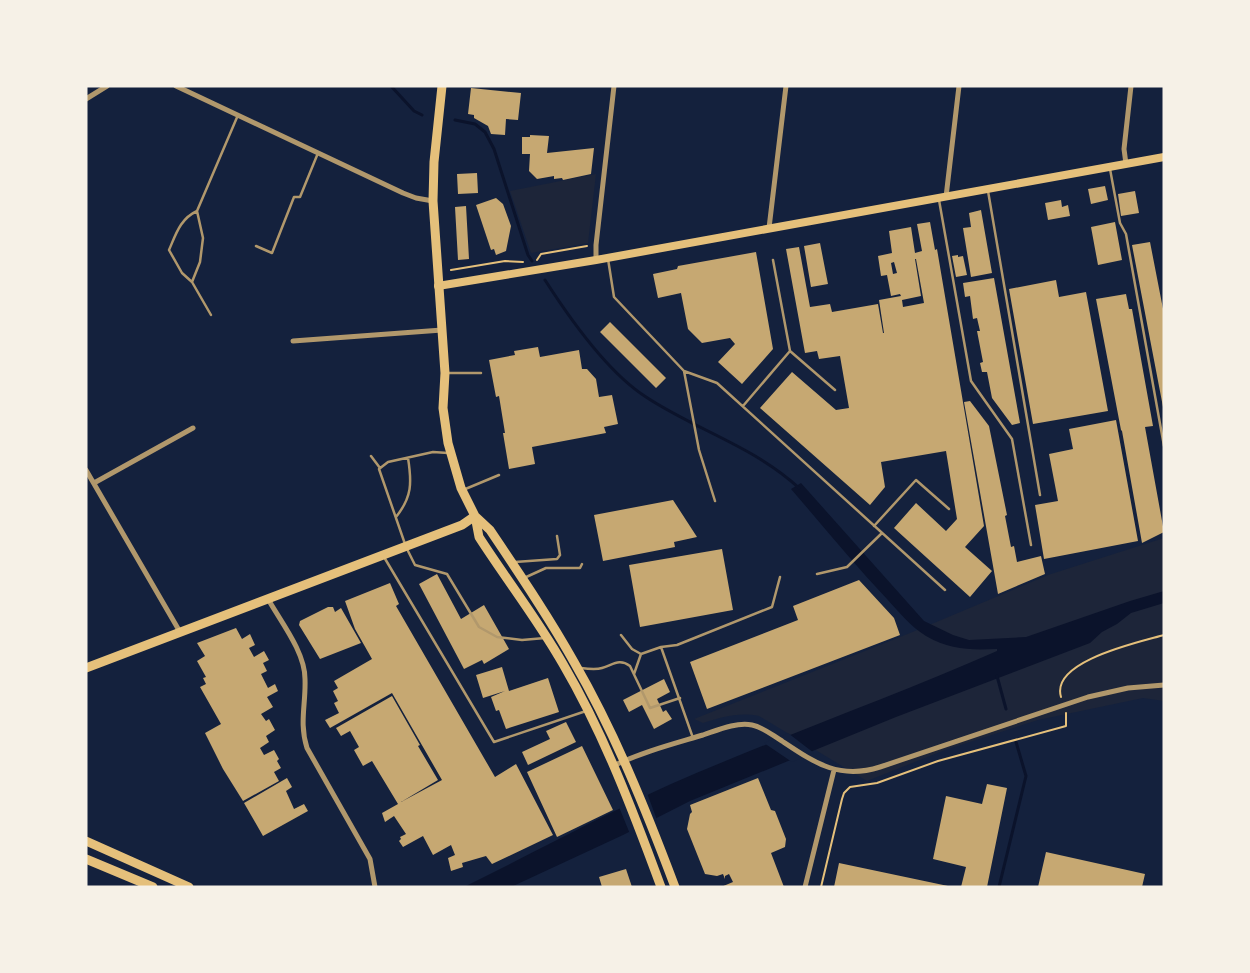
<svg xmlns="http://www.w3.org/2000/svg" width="1250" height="973" font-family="Manrope,sans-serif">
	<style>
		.green { fill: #1d2539 }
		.water { fill: #0b132b }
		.pier { fill: #14213d }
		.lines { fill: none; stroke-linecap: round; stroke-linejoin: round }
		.stream { stroke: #0b132b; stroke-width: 3 }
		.building { fill: #c6a872; fill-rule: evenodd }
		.path { stroke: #e5c07b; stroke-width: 2 }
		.service { stroke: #b1986c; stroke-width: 2.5 }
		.minor { stroke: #b1986c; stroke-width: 5 }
		.secondary { stroke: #e5c07b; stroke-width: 8 }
		.trunk { stroke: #e5c07b; stroke-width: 9 }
	</style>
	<rect width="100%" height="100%" fill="#14213d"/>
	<path class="green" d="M596,174L588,243L531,253L510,191Z
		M1164,538V701L1143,698L1038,720L945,750L867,781L759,716C738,712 723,717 703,723L694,719L915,631L1048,575Z"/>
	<path class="water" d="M801,483L924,621L953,635L969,640L1026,637L1130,601L1164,591V603L1131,613L1117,624L1102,632L1090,643L896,717L690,801L623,835L511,887H464C533,853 601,816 671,784C779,737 890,698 997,651V649C970,650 950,650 926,636C911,627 899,612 887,599C854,564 823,526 791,489Z"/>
	<path class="pier" d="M788,733L814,753L792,762L764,743Z
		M647,793L657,820L630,834L619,807Z"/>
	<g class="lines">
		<path class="stream" d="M391,86L414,111L422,115
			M455,120L475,124L485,132L494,149L528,255L532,261
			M545,280C570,319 607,372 646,397C696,430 755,447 799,488
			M997,676L1006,709
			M999,887L1026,776L1016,742"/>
	</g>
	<path class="building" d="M471,88L521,93L518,120L506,119L505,135L491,134L488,126L474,118V115L468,114Z
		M530,135L549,136L547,153L594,148L591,174L563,180L562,178L554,179V176L537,179L529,171L530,154H522V137H530Z
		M477,173L478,193L458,194L457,174Z
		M1105,186L1108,200L1091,204L1088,189Z
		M1135,191L1139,213L1121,216L1118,194Z
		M496,198L503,204L511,226L506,251L496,255L494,249L491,250L476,205Z
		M1061,200L1062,207L1068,205L1070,216L1048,220L1045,203Z
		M466,206L469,259L458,260L455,207Z
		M981,210L992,273L971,277L963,228L971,227L969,213Z
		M930,222L935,250L937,249L984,526L965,547L992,571L970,597L894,528L916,503L946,531L957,519L946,451L881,462L885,487L870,505L760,408L792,372L836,410L849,408L840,356L819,359L817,351L805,353L786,249L799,247L810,307L830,304L832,312L878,304L883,333H884L879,300L901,296L900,294L891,296L887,275L881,276L878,256L892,253L889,231L911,227L915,253L922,251L917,224ZM915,259H916L924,303L903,307L902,300L921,296ZM894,262L897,273L893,274L891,263Z
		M1115,222L1122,260L1098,265L1091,227Z
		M1150,242L1164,314L1163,407L1132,245Z
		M820,243L828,284L811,287L804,246Z
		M756,252L773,349L742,384L718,362L735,344L730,338L702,343L688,329L681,293L658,298L653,274L677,269L678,266Z
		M958,255V257L963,256L967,275L956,277L952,256Z
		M994,278L1020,423L1012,425L992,398L987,372H982L980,363L983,362L977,331H980L977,318L973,319L970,296L965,297L963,283Z
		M1056,280L1059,297L1086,292L1108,411L1033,424L1009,289Z
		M1126,294L1129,309H1132L1153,426L1145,427L1164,532L1142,543L1122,431L1121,430L1096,299Z
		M610,322L666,378L656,388L600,332Z
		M538,347L540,357L579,350L582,369H587L596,379L599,397L612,395L618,424L604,427L606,433L532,447L535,464L509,469L503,433H505L499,396L496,397L489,360L515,355L514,351Z
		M970,401L989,426L1007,515L1005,516L1011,547L1014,546L1017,562L1041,556L1045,574L998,594L964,402Z
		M1116,420L1138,541L1044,559L1035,505L1058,501L1049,454L1073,449L1069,429Z
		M673,500L697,537L674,542L675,547L603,561L594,515Z
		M722,549L733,610L640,627L629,565Z
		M437,574L461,619L484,605L509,649L484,664L482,660L464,669L419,584Z
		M859,580L894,618L900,635L707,709L690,662L798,620L793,606Z
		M390,583L399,604L396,606L495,777L516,764L553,835L492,864L486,856L462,863L463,867L451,871L448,858L455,855L451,845L433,855L423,836L403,847L399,841L401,839L400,837L406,834L394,816L385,822L382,813L398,804L372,761L363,766L354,750L359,747L350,731L341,736L336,728L392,696L420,745L418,746L438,780L401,802L442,780L392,693L330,728L325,720L339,713L334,703L338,701L333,691L338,688L334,681L372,659L355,629L345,601Z
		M328,607H333L335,612L341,608L361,643L320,659L299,625L300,621Z
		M236,628L242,639L250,634L255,645L249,648L254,657L264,651L269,660L263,663L267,671L261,674L268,688L275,684L278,691L267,697L273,707L261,714L266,721L269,719L275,730L266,736L269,742L260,748L264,755L274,750L279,759L277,761L281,768L274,772L279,781L243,801L223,769L205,733L221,724L200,687L206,684L203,678L206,677L197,661L205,656L197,643Z
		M502,667L509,691L548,678L559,712L506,729L499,710L496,711L491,697L505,691L483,698L476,675Z
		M664,679L670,692L657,699L663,712L666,710L672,719L654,729L642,705L629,712L623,700Z
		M566,722L576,742L528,765L522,752L550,739L546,731Z
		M582,746L613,810L557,837L527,772Z
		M287,778L292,787L286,791L294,809L304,804L308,811L263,836L244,803Z
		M758,778L771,810L775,811L786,839L785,847L771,853L784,887H721L733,882L729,874L725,876V879L723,874L717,876L705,874L687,829L690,814L692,812L690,805Z
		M987,784L1007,788L987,887H961L966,867L933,859L946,796L982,804Z
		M1046,852L1145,874L1142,887H1038Z
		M839,863L948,886V887H834Z
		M626,869L632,887H602L599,877Z"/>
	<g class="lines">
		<path class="path" d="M537,260L541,254L587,246
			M451,270L505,261L523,262
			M1061,697C1050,661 1140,642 1164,635
			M821,887L842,799L844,793L850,787L877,783L938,761L1066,726V713"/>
		<path class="service" d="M1110,169L1120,223L1126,234L1164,446
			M988,191L1040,495
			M939,200L971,381L1012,439L1031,545
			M256,246L272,253L294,197H300L318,153
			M608,259L614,297L684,371L699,450L715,501
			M192,282L182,273L169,250C176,234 180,219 197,211
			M211,315L192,282L200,262L203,238L197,211L238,115
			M790,351L835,390
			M684,371L717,383L945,590
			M446,373H481
			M743,406L790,351L773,260
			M371,456L380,468
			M463,490L499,475
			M396,517C412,497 412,483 408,458
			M874,526L916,480L949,509
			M405,544L379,469L388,462L433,452L448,453
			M407,549L415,565L447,574L479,627L497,637L522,640L545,638
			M384,557L494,742L586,711
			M515,562L557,559L560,555L557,536
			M817,574L847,567L882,533
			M524,578L546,568H580L582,564
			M621,635L632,649L641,654L661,647L693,738
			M661,647L677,645L772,607L780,577
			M581,668C588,669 596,670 602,668C613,665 619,658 630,666L650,708L680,698
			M634,674L641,654"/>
		<path class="minor" d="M176,86L403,193L416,198L433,201
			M86,99L107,86
			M1126,164L1124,149L1131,86
			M946,197L959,86
			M769,228L786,86
			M596,260V245L614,86
			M293,341L442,330
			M86,470L180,632
			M94,483L193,428
			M268,599C281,622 305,652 305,679C306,704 299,723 307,748L370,859L375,887
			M613,766C642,752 673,744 703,735C718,730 736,722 752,725C763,727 772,735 782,741C815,763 839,780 880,767L1088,697L1128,688L1164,685
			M805,887L834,770"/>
		<path class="secondary" d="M438,286L596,260L1164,157"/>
		<path class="trunk" d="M442,86L434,162L433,201L445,373L443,408L448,443L461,488L475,516L490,530C519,573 549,617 574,662C615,733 646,810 675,887
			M475,516L479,537C506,579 538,620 563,664C604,734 633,811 661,887
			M86,668L462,525L475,516
			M86,841L189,887
			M86,859L153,887"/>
	</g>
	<rect width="1250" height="973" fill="none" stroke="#f6f1e7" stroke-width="175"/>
</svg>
